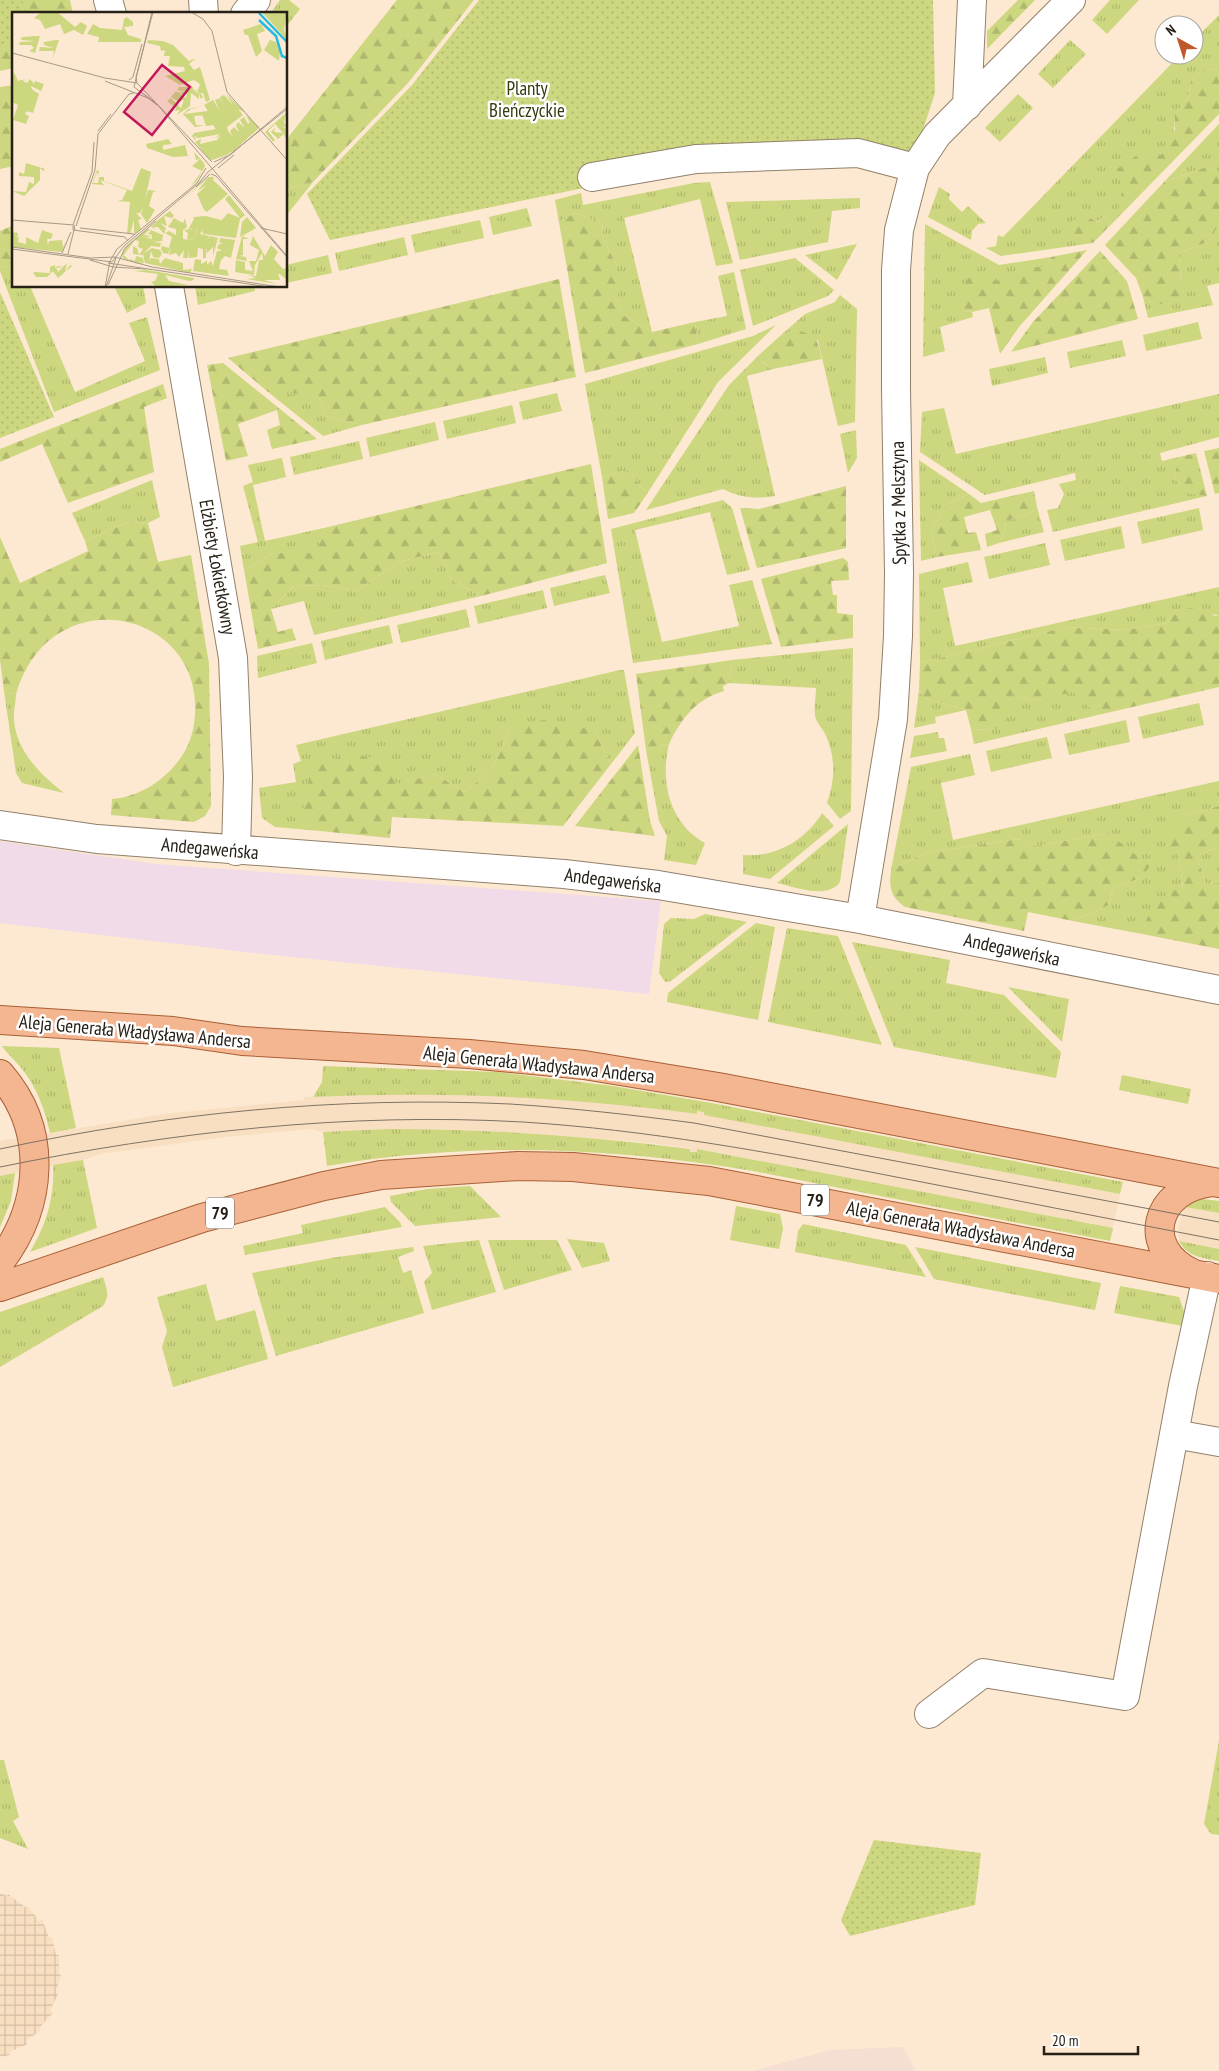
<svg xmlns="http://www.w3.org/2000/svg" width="1219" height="2071" font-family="'PT Sans Narrow',sans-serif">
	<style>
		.commercial { fill: #f2dbe8 }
		.industrial { fill: url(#industrial-grid) }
		.education { fill: #f5ded2 }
		.built { fill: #f8dfc1 }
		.grass { fill: url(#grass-tufts) }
		.forest { fill: url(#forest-firs) }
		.park { fill: url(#park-dots) }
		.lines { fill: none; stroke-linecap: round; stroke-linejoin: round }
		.minor-casing { stroke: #92806b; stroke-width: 30 }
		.major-casing { stroke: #a86037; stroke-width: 30 }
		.minor { stroke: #fff; stroke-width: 28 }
		.major { stroke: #f4b591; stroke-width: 28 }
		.tram { stroke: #7f7263; stroke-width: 1 }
		.labels { text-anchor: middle; stroke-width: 5; stroke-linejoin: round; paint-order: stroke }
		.shield { fill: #fff; stroke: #68635d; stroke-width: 1 }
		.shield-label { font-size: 18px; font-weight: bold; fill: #272017 }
		.park-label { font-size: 19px; fill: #363a0f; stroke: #fff }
		.street-label { font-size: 19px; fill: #272017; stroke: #fff }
		.inset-river { fill: none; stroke: #24bbdf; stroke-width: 2.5 }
		.inset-road { fill: none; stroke: #a79987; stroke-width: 1 }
		.view { fill: #c2185b; fill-opacity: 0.15; stroke: #c2185b; stroke-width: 2.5 }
		.inset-edge { fill: none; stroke: #272017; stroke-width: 2.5 }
	</style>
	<defs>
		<pattern id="industrial-grid" width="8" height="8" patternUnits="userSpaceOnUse" patternTransform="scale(1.25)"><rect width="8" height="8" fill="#f8dfc1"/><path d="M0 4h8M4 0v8" fill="none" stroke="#d5bfa5"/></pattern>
		<pattern id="grass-tufts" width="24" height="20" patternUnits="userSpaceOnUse" patternTransform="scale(1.25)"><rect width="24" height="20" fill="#ccd77f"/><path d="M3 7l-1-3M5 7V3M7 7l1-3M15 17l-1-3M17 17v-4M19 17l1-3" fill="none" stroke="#afb86d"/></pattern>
		<pattern id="forest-firs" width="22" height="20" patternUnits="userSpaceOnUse" patternTransform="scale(1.25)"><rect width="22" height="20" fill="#ccd77f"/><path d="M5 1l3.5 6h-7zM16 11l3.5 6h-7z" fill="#afb86d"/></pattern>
		<pattern id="park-dots" width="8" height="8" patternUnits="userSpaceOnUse" patternTransform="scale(1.25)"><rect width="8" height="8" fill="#ccd77f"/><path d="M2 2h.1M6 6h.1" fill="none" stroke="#afb86d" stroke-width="1.8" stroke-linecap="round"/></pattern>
	</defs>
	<rect width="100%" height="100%" fill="#fde9d1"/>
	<path class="commercial" d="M0,841L156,864L661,901L649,994L245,952L0,923Z"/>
	<path class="industrial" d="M0,1893L7,1896L8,1894L25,1907L28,1906L39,1921L42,1919L49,1937H52L56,1955H59V1974L61,1975L56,1992L58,1994L50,2011L53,2013L40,2027L41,2030L26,2041L28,2044L10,2052V2055L0,2057Z"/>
	<path class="education" d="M903,2047L916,2071H753L830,2050Z"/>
	<path class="built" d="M377,1094L509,1096L616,1104L697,1114V1111L704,1112V1115L1120,1194L1113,1228L698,1149L697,1152H690V1148L631,1141L445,1129L323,1132L310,1129L227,1137L100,1154L83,1160L0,1176V1141L164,1114L304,1100V1097Z
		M1185,1207L1219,1213V1249L1179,1241L1178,1228Z"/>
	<path class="grass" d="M280,0H289L300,9L286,27V14H270Z
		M1110,0H1139L1107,34L1092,20Z
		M1219,15V63L1214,69L1203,71L1191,79L1188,98L1175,114C1177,150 1147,168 1122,190L1120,208L1074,235L1089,239L1093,243L1001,256L986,248L996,246L998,235L1003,237L1180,55H1194V40Z
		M1070,40L1086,54L1053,88L1038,74Z
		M1018,94L1033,108L1000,142L985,128Z
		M1219,124V172L1206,167L1164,182Z
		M313,182L286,216V189Z
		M710,182L733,263L716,266L700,199L624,218L652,332L621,314L617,292V266L603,238L602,223L575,213L559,222L555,200L581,193L583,205L694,183Z
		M939,187L950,194L949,199L962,212L968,206L986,223L978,224L972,231L971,240L928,217Z
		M860,198V208L832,211L828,242L740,260L726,202Z
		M527,208L532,226L493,235L489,217Z
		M480,220L484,238L415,253L411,235Z
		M1219,223V283L1207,286L1213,305L1148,318L1143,297L1158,305L1181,283L1179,253L1210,241Z
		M925,224L999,265L1051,257L1046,267H1027L997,282L963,311L972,312L973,317L940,327L945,351L923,357Z
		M404,237L408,255L339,271L335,253Z
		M857,244L837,280L805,255Z
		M328,255L332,273L286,283V265Z
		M795,258L834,290L828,296L753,326L740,270Z
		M14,263V286H30L75,392L145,361L129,323L147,317L160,370L54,412L0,271V268Z
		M734,272L746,329L698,344L695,322L727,316L718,276Z
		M114,286H143L146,303L127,313Z
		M195,286H254L255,291L198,305Z
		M840,295L857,309L855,422L838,426L818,341L795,330L780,336L805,314L835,302Z
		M1198,322L1202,339L1146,351L1143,335Z
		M776,325L718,382L647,494L628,470L602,477L585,384L753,336Z
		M1122,340L1126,356L1070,368L1067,352Z
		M758,356L762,362L773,369L747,376L775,496C756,499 740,498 723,489L646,510L729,385Z
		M1045,357L1048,373L992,386L989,369Z
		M289,391L319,398L326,416L362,425L323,436L268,392Z
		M557,393L562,411L523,420L519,402Z
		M1219,394V437L1160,453L1162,461L1179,457L1174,478L1186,492L1207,496L1053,532L1047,510L1058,508L1064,494L1059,484L1076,480L1075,473L985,495L920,452L922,412L944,408L956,454Z
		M512,405L516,423L447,439L443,421Z
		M435,422L439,440L370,457L366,438Z
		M856,430L857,458L848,473L840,434Z
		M359,441L363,459L294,475L290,457Z
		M282,458L286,477L253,485L265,541L324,528L318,553H274L244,570L240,546L258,542L243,486L253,482L248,465Z
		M919,460L969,494L947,504L931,531L937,557L921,561Z
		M152,480L160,517L148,523L131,521L85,541L72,513Z
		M723,500L732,508L750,570L727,575L710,512L635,530L662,642L739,626L729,585L752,580L772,644L633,663L611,529Z
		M1037,507L1044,532L999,543L1005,530L1006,521L1031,513Z
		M1199,508L1203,530L1142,544L1137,522Z
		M1121,526L1125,548L1065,561L1060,540Z
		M1045,543L1050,565L989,579L984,557Z
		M439,552L452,580L481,596L314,635L304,601L271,609L294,586L323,585L356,591L399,562Z
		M968,562L973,582L943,588L955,646L1219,587V615L1177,610L1167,623L1125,630L1067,627L920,663L919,574Z
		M605,575L610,593L554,606L550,588Z
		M543,590L547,608L478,624L474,606Z
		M466,609L470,627L401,643L397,625Z
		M389,625L393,643L325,660L321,641Z
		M312,643L317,663L258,678L257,656Z
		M853,648L851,811L840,819L827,803C835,781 836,758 826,736C824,730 818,725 816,719C813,711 816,697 816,688L729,683L732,660Z
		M620,670H624L635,733L611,764L594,730L509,731L491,771L464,792L435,774L303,810L320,831L275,827L262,818L259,788L296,782L293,764L301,761L296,745Z
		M4,691L16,694C16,702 13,712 14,721C17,752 41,775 64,793L22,783L16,773Z
		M919,691L925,698L966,710L935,717L936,723L914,728Z
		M1073,691L1098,715L974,744L971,729L993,730L1008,701L1014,694L1033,701Z
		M1199,703L1204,725L1143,739L1138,717Z
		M1126,720L1130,742L1069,755L1064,734Z
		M938,732L939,738H944L947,751L910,758L914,736Z
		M1047,737L1052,758L991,772L986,751Z
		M669,744C660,781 669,823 705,843L696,865L664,860L667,836L659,821L646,750Z
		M970,754L975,775L941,783L953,840L1219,781V806L1184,816L1179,857L1183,889L1147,918L1142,934L1073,921L1109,905L1113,888L1141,878L1108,833L1036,846L1018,839L926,853L891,870L911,767Z
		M822,813L834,826L770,879L743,874V855C775,858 806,840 822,813Z
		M848,824L840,882C827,900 795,887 777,883Z
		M1219,846V883L1206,884L1197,856Z
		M705,914L747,922L671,981L665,982L659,973L664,924L671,918L694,919Z
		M756,923L775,927L758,1020L667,1002L668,993Z
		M787,928L838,936L882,1045L768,1022Z
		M852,942L950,960L946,983L1004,995L1061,1052L1056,1078L894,1047Z
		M1008,987L1069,999L1062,1042Z
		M2,1046L59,1048L76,1128L50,1133C45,1110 37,1088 22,1069C16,1061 7,1054 2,1046Z
		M323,1066L498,1072L613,1086L706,1102L1123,1182L1120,1194L704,1115V1112L697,1111V1114C570,1097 442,1091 313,1097L322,1082Z
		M1122,1075L1191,1089L1188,1104L1119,1090Z
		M388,1129C490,1129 589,1136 690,1149V1152H697V1149L1113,1228L1110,1241L753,1171C612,1147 469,1141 327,1166L323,1132Z
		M83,1160L97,1228L30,1252C46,1225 55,1197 53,1165Z
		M15,1173L11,1201L0,1227V1176Z
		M470,1186L501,1217L415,1226L391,1202L390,1196L427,1189Z
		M1203,1199L1219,1201V1213L1185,1207L1194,1201Z
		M736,1206L780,1214L783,1228L779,1249L730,1240Z
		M385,1207L400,1222L402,1227L245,1255L243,1246L303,1233L301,1225Z
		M803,1224L906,1245L926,1277L795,1252L798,1231Z
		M567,1239L604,1243L610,1261L582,1268Z
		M479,1240L496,1292L432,1310L424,1282L432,1273L423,1246Z
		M488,1240H557L572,1270L504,1290Z
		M1179,1241L1219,1249V1261C1203,1258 1187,1257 1179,1241Z
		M413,1247L414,1251L398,1257L403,1273L411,1270L424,1313L276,1356L252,1273L337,1257Z
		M915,1247L1101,1283L1095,1310L934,1279Z
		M103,1277C107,1289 110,1296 103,1306L0,1367V1312Z
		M206,1284L216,1321L255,1310L268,1359L173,1387L162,1347L167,1331L157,1297Z
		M1120,1286L1179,1297L1185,1314L1182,1326L1114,1313Z
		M1219,1741V1835L1211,1834L1204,1824Z
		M0,1760H4L19,1817L13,1821L28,1849L0,1838Z"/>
	<path class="forest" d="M0,0H70L73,14H14V68L0,71Z
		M397,0H474L408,83L313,182L286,189V140Z
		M1018,0H1035L987,49V31Z
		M1219,63V114L1093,243L1088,239L1074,235L1071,222L1082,214L1097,222L1119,208L1122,190L1117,169L1146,149L1161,155L1175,129V114L1188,98L1191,79L1203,71L1214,69Z
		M14,85V166L0,169V87Z
		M1206,167L1219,172V223L1210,241L1179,253L1181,283L1179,297L1158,305L1143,297L1136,278L1105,245L1164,182Z
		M575,213L602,223L603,238L617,266V292L621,314L652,332L695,322L698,344L585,373L559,222Z
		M14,225V263L0,268V231Z
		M1087,250L1019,327L1000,354L989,308L972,312L963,311L957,300L971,274L997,281L1027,267H1046L1051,257Z
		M1100,251L1127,281L1138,319L1011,352L1033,322Z
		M559,279L576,377L362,425L326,416L319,398L289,392H268L228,358Z
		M795,330C817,335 817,338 822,359L773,369L762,362L758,356L780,336Z
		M223,363L317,439L272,449L267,430L280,425L277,410L238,424L248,456L226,461L207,365Z
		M163,384L167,398L144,407L154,472L68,503L42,444L0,462V449Z
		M1219,448V493L1215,494L1204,451Z
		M1196,453L1207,496L1186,493L1174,478L1179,457Z
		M591,464L607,563L481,596L452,580L439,552L399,562L356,591L323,585L294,586L271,609L278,632L292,628L296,640L258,649L244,570L274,553H317L324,528Z
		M628,470L647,494L634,513L608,519L602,477Z
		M846,486V548L757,568L740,508L759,509Z
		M1034,491L1037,507L1031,513L1006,521L1005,530L999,543L987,547L985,534L997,530L990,510L964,517L968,533L976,532L981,550L937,557L931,531L947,504L969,494L981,503Z
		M131,521L148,523L158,562L191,555L209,664L211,806L205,816L194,822L111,815L112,799C138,797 160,783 176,764C188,750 194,733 195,715C203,609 50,577 16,694L4,691L0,660V537L20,583L88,551L85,541Z
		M843,558L848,562L849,580L831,581L833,595H837V613L853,615V638L781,647L761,579Z
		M1200,607L1215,616L1219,615V687L1098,715L1073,692L1033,701L1014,694L1008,701L1007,721L993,730L971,729L966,710L925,698L919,691L920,663L1067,627L1125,630L1167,623L1177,610Z
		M732,660L729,683L723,686L724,691C696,699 681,719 669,744L646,750L636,674Z
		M543,720L594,730L611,764L563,826L392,817L390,838L320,831L303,811L311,766L349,755L384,759L397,784L435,774L464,792L491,771L509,731Z
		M638,745L650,821L655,836L575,826Z
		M1219,806V846L1197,856L1206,884L1219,883V949L1142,934L1147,918L1168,892L1183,888L1179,857L1164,841L1184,816Z
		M1108,833L1150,866L1141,878L1113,888L1109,905L1073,921L1028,912L1024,931L905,907C890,897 889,887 891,870L926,853L1018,839L1036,846Z"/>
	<path class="park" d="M0,0H22L25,14H14V45L0,47Z
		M479,0H933L935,93L915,154L662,172L330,240L307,194L412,85Z
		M0,292L54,417L0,438Z
		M874,1840L981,1853L975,1905L850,1936L841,1920Z"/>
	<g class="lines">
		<g class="minor-casing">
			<path id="minor" d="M108,0L112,14
				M203,0L204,14
				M245,14L256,0
				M967,106L972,0
				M592,177L696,159L858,153L915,168
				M169,286L233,658L238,777L236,851
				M0,825L97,839L564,874L658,885L860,919L1219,990
				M860,919L893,719L898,636L899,573L896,388V270L899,230L915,168L937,135L1071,0
				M1174,1434L1219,1442
				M929,1714L983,1673L1125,1696L1183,1386L1207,1276"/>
		</g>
		<g class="major-casing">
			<path id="major" d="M0,1020L173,1031L242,1041L469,1054L584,1065L718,1087L1219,1183
				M0,1074C49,1130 43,1205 0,1262
				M1192,1273C1139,1248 1155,1189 1211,1182
				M0,1287L202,1218L324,1186L381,1175L518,1166L573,1167L709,1181L1219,1279"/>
		</g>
		<use href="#minor" class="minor"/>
		<use href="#major" class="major"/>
		<path class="tram" d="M0,1149C167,1113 339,1096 510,1104C572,1108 633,1115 694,1123L1219,1222
			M0,1167C172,1132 347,1112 523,1122C647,1130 769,1152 891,1176C1000,1197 1109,1219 1219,1240"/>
	</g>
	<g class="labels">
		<g class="shield">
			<rect x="801" y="1184.5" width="28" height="31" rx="4"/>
			<rect x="206" y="1197.5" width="28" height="31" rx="4"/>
		</g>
		<g class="shield-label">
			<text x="815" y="1206">79</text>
			<text x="220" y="1219">79</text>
		</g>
		<g class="park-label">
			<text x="527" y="95">Planty<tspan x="527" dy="22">Bieńczyckie</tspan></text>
		</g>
		<g class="street-label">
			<text transform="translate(898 503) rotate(-91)" y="7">Spytka z Melsztyna</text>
			<text transform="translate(218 567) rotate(80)" y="7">Elżbiety Łokietkówny</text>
			<text transform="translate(210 848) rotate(5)" y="7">Andegaweńska</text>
			<text transform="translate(613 880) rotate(7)" y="7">Andegaweńska</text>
			<text transform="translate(1012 949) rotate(12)" y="7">Andegaweńska</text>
			<text transform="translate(135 1031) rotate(5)" y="7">Aleja Generała Władysława Andersa</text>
			<text transform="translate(539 1064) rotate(6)" y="7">Aleja Generała Władysława Andersa</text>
			<text transform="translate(961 1229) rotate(11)" y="7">Aleja Generała Władysława Andersa</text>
		</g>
	</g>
	<g transform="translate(12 12)">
		<rect width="275" height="275" fill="#fde9d1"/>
		<path d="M2,60L6,69L13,67L11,69L15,71L18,67L22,72L23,69L32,72L29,79L19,74L18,76L27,82L21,101L15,99L13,101L7,93L0,69ZM188,73L189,77L184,79L185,82H189L191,85L189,87L187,82V87L179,81L178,94L165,103L168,98L163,99L164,96L155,89L159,86L169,96L172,88L167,90L159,85L164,79L174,86L175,82L172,83L166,80H175L165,78L167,75H181L182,79L188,77ZM214,82L234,101L226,97L231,103L215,115L218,126L216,119L221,125L218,119L222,115L228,121L224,114L226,110L233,116L228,108L232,105L236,112L238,111L234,103L247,115L222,139L198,148L183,130L189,127L188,132L205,128L208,124L203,126L208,122L186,126L182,124L184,127L183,128L180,124L182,121L204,117L196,103L182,104L184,113H193L183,115L171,102L176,97L191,94L179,97L172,102L196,99L192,93L201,88L207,98L203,88L208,86L213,95L208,85L212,83L221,93ZM275,100L272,110L275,116L270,113L275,118V127L272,123L274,120L266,127L259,120L263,116L262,120L271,121L263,112L256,119L263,128L261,130L253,120ZM156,127L160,132L151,133V138L173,133L176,144L161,145L135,136L134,132ZM182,140L192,151L193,154L185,169L179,174L190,159L180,154L188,147L184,148ZM14,151L33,157L31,159L28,156V168L12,184L0,179L14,180L17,170L22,172V165L7,164V160L12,162ZM129,156L139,160L132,193L128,201H124L130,207L126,208L129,217L122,222V208L118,222H115L118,190L105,189L110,188L115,178L88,168L92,173L80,172L85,158L87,159L86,164L85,160L81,171H86L87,165H92V169L120,179ZM196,165H202L201,168L216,182L195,200L192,198L185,182L195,173L185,179L196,166L164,194ZM136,178L145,179L141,180L137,194L143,198L135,211L129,202ZM217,183L233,203L228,207L224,226L191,222L190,218L208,210L216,201L228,206L213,187ZM163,195L158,199L162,204L160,206L152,204L155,214L148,211L154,216L152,222L146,215H141L146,218L139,215L146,208ZM162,206L171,211L173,206L175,215L171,218V227L177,228L183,227L186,213L176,218L182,207H196L188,222L197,224L195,228L198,224L206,226L201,244V235L195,241L194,236V246H191V237L186,236L185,245L177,246V239L176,246H171L172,238L167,245L164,241L157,243L159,235L156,242L151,241L149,237L152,226L150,234L157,236L160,225L153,221L157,219L164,223V217L156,215ZM135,217H138L131,224L134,223L140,225H133L140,227V223L136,222L139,218L151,223L150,229L141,230L149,231L148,235L139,234L130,243L121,242V234L125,236L127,243L131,237L126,235L127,229L123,228L111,244H113L117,248L120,244L118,247L123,249L124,244L131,246L132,251L124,250L132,252H126L111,246L110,243L115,234ZM30,218L41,222L39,227H35L36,233L37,229L50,228L51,235L54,229L50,240L0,235V220L6,221L5,226L7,224L6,230L14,232V225L26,231ZM230,224L237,227H231V243L227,244L234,245L235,249L224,247ZM241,224L253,244L259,233L266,240L262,247L271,257L275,256L274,267L266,261L268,268H252L265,272L234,267L244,266L236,263L244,264L247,248H251L250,241L243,253L242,263L223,260L224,248L233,250V258L241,259L237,249H244L247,238L238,233ZM208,226L223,228L219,246L213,244L209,248L207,257L215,258L217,264L181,259L183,247L189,248V252L195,249V253L199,249L201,254L205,239H210L205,236L207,232H211L207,230ZM140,236L148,238L150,242L147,246L141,245L139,239L137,249L139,246L147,247L148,252L153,246L171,251V258L180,257L178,261L133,251L131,242ZM55,251L53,260L58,253L60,254L46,266L41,259L35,265H24L21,260L38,261V255L43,253V256L46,254L51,255L44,256L46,260Z" fill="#ccd77f"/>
		<path d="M24,24H28L23,41L17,39L22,36L19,33H7L8,30L24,29L9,28L10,25ZM44,28H47L41,46L42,39H27L28,35L42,36L32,33V30ZM135,258L182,266V268L177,269L153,263L157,269L176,273L144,275L139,270L143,269L146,262L122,259Z" fill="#ccd77f"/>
		<path d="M29,0H45L63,15L69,10L75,14L71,23L62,18L52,22L48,12L33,17L28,8L22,6ZM115,5L121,10V14L112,15L116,23L129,27V30H86L87,25L75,22L81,12L88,16L110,18L112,7ZM136,28L151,29L161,33L177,49L184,46L177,52L182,58L188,55L198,88L194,90L191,81L185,82L188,72L182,68L168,73L153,64L173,59L172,55L156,54L158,44H152L153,38L149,39L148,34L135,31ZM258,28L264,30L268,39L267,49L252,38ZM0,64L2,69L19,74L21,81L26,83L20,88L19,100L14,99L13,102L17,104L14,112L1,108L6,93L0,90ZM199,90L217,127L240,109L246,117L215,143L200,148L192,140L209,138L213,130L201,113L194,114L190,102H196L195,92ZM194,204L224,212L223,221L185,216L183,227L175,228L176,221L172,218L180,217L182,205ZM235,205L244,216L228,225L230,210Z" fill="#ccd77f"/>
		<path d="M250,0H275L272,18L275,28ZM249,12L253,19L245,22L250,39L244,45L236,23H233L231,18Z" fill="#ccd77f"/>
		<path class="inset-river" d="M247,1L275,30M247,8L264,24L270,44L275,46"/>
		<path class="inset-road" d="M140,0L122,75L145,92L275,244M179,0L191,7L200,19L215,80L275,148M0,41L93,66L125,71L200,150M117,68L121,65L130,32M93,69L136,86L145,93M125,71L124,65L141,0M86,119L99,102M202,150L218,143L275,95M206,156L222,143M199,162L204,164L275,245M184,175L198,162M0,208L62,213L63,218M61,213L80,160L82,130M61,214V218L113,225L116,229M64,214L83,158L86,122L117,82L122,81M68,216L122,222M249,216L275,222M0,235L79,246L103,245L140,255L267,275M0,237L100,250L112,234L187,171L196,160L275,97M50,241L59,220M56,242L62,218M78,248L101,255L134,257M96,251L257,275M96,273L113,236L144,209M93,275L98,249L105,237L185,171L194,156M94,275L104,246"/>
		<path class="view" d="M150,53L178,75L140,123L112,100Z"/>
		<rect width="275" height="275" class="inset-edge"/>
	</g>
	<g transform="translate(1179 40) rotate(321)"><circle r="24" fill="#ffffff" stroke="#a9a6a2"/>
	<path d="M0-4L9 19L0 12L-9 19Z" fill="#bf592b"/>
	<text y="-8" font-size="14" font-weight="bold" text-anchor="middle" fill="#272017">N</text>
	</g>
	<path d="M1044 2046v8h94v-8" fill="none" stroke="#272017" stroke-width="2.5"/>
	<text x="1052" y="2046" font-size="15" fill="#272017" stroke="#ffffff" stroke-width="4" paint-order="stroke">20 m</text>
</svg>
